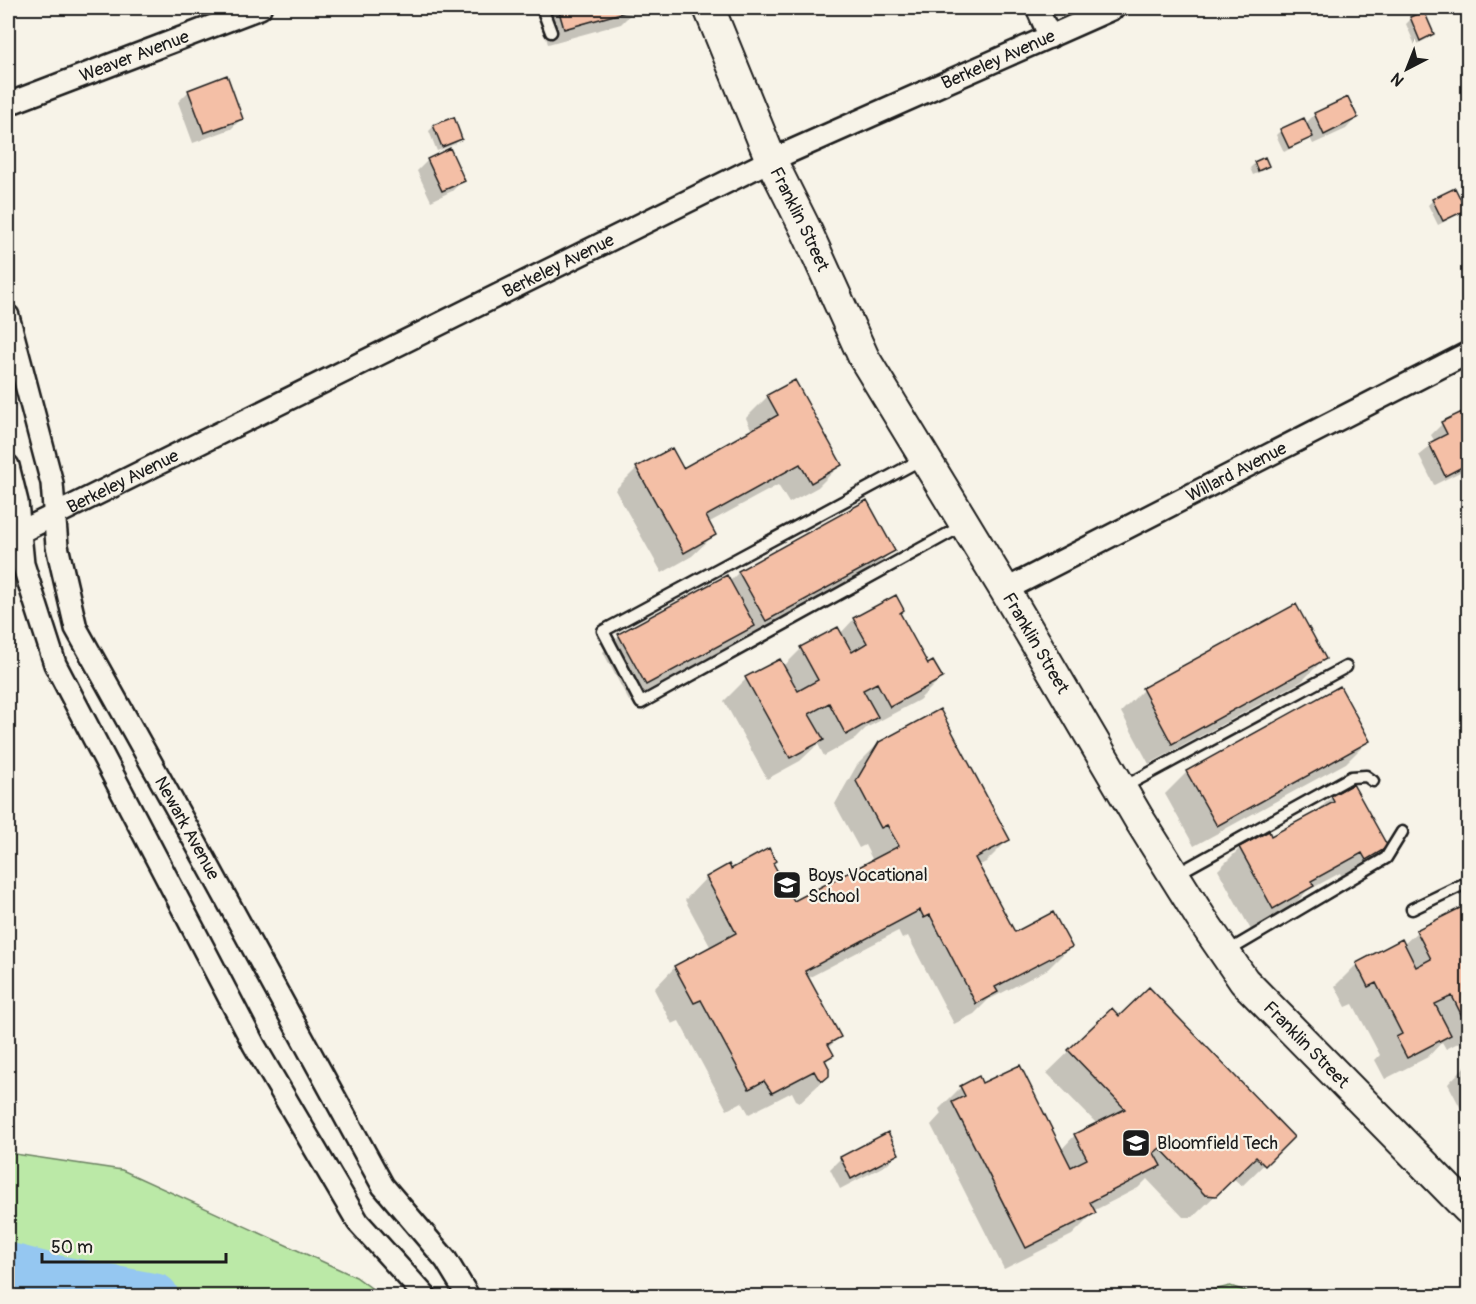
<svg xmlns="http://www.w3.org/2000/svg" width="1476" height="1304" font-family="Pangolin,sans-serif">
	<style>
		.green { fill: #bbe9a7; stroke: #6c8262; stroke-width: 1.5 }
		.shadow { fill: #0003 }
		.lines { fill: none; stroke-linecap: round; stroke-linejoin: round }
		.river { stroke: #95c7f1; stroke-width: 45 }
		.building { fill: #f4bfa6; stroke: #1c1c1c; stroke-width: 1.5 }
		.service-casing { stroke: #1c1c1c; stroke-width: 15 }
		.minor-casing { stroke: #1c1c1c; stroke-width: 26 }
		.secondary-casing { stroke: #1c1c1c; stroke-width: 34 }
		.service { stroke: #f7f3e8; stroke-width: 10 }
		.minor { stroke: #f7f3e8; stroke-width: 21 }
		.secondary { stroke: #f7f3e8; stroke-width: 30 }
		.labels { text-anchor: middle; stroke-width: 4.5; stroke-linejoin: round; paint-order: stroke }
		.street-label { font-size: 18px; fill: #1c1c1c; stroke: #f7f3e8 }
		.poi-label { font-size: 18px; fill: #1c1c1c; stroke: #f7f3e8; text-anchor: start }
	</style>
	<rect width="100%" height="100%" fill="#f7f3e8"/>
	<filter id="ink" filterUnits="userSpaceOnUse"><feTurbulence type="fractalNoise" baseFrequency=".0167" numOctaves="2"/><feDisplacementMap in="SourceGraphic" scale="12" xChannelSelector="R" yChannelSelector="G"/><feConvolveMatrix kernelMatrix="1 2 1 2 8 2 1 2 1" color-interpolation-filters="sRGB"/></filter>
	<g filter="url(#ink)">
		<path class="green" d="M8,1153L122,1170L356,1277L382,1296H47L8,1288Z
			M1230,1286L1261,1296H1189Z"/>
		<path class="shadow" d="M537,8H637L621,24L548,44Z
			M743,8H763L745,13Z
			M1424,13L1432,34L1427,39L1415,45L1406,24L1411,19Z
			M1468,18V41L1461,24Z
			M226,77L242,118L231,129L193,143L178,102L188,92Z
			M1347,99L1356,118L1346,129L1313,144L1310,138L1284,152L1276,135L1281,130L1305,124L1314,115Z
			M434,126L460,139L455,144L437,151L429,131Z
			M428,160L463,180L452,191L431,201L417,171Z
			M1255,163L1267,166L1262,171L1253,175L1250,168Z
			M1433,200L1464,209L1459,214L1438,225L1428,205Z
			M794,382L840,465L818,487L789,503L778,485L708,523L714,535L692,556L662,573L615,490L637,468L682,470L752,431L746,418L767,397Z
			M1462,414L1468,427V468L1434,485L1419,455L1435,442L1431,435L1442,424Z
			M893,550L871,572L744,642L741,638L737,642L629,701L603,652L619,636L729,582L739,572Z
			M1295,606L1324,659L1302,681L1149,764L1121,712L1143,690Z
			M854,619L927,666L941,678L919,700L868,727V726L855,739L824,756L818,744L800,761L767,779L724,701L746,679L783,667L801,649L840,634Z
			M1368,741L1346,763L1194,846L1165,794L1187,772Z
			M879,743L1008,840L986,862L978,866L1014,934L1070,947L1048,969L988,1000L974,1014L954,1024L908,936L902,939L898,931L808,978L839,1037L828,1048L832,1055L825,1062L828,1076L800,1102L796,1100L792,1092L749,1114L742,1102L727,1110L679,1021L672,1024L654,989L675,967L711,948L685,900L706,878L728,867L730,871L772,863L794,904L873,861L865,845L859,848L835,804L857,765Z
			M1332,797L1386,847L1365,869L1343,881L1340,873L1307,891L1291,908L1251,930L1218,870L1240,848L1271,838L1314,814Z
			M1468,905V1038L1446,1049L1442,1042L1428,1057L1385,1079L1375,1060L1380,1055L1353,1004L1346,1007L1335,986L1357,964L1403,945L1417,932Z
			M1112,1010L1119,1018L1292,1137L1242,1186L1233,1178L1193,1217H1183L1147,1179L1138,1188L1093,1211L1094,1213L1072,1235L1004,1269L931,1125L941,1114L939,1109L961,1087L982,1085L1061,1150L1075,1135L1097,1124L1047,1073Z
			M1468,1063V1120H1467L1448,1084Z
			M897,1154L886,1165L840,1189L830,1169L841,1158Z"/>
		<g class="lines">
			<path class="river" d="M8,1265L54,1277L156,1296"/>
		</g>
		<path class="building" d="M558,8H639L564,29Z
			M1424,11L1434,34L1420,41L1410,17Z
			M227,75L243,119L204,133L188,90Z
			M1348,97L1358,118L1324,135L1314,113Z
			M454,117L462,139L442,147L433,125Z
			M1304,118L1313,137L1289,148L1280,129Z
			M450,148L465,181L442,191L427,159Z
			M1265,157L1269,166L1258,171L1254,162Z
			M1455,188L1466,210L1443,221L1432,199Z
			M795,380L842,465L811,483L800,464L706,516L716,535L684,553L636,467L672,448L683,468L778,415L767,395Z
			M1462,412L1468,424V464L1445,476L1429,443L1447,434L1441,422Z
			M867,500L895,551L766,621L738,571Z
			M727,575L755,626L646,685L618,634Z
			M896,595L904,610L900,613L928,664L933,661L943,678L890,707L877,683L863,690L878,717L846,735L829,703L809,714L824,740L790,758L745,677L780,659L798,691L818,680L800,647L838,627L852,652L867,643L853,618Z
			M1296,604L1326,659L1172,744L1142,688Z
			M1340,686L1370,741L1217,826L1186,771Z
			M940,709L1010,840L975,858L1015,932L1053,912L1072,947L995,987L998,992L976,1004L930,915L924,918L920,910L805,971L841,1037L828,1044L834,1055L825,1060L829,1068V1076L823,1081L818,1078L814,1071L772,1093L764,1081L749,1089L701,1000L694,1003L674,966L736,933L706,877L729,864L731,869L769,848L776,861L773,863L794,901L899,846L887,825L881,828L856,781L879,742Z
			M1353,784L1388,847L1366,860L1362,853L1311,881L1314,886L1273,909L1239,847L1269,831L1271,836L1334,802L1331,796Z
			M1468,904V1028L1452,996L1435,1004L1451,1035L1407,1058L1396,1037L1402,1034L1376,983L1368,987L1356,963L1402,939L1416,967L1431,959L1416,930Z
			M1149,987L1294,1137L1265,1166L1256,1157L1216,1196L1205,1195L1160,1148L1154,1153L1161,1166L1090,1202L1096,1213L1026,1248L952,1102L965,1096L960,1086L979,1076L982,1083L1020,1065L1071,1167L1087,1159L1074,1134L1125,1109L1068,1050L1112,1008L1119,1016Z
			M888,1132L899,1154L851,1179L840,1157Z"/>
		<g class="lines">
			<g class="service-casing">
				<path id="service" d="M542,8L551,32
					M924,458L603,631L641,703L962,526
					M1122,788L1346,667
					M1175,875L1351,777L1366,776L1373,781
					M1412,909L1468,882
					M1225,953L1386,858L1402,832"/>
			</g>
			<g class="minor-casing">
				<g id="minor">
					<path d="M1037,8L1050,37"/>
					<path id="s1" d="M8,104L260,8"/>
					<path id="s2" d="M8,316L52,483L57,546L76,628L204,858L383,1186L446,1260L468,1296"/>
					<path d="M8,466L17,502L23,564L55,664L254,1045L358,1222L425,1296"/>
					<path id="s3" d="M8,538L771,160L1114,8"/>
					<path id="s4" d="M1005,590L1468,353"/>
				</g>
			</g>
			<g class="secondary-casing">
				<g id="secondary">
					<path id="s5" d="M709,8L771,160L807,232L864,358L1005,590L1139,819L1201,918L1244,981L1468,1209"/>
				</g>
			</g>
			<use href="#service" class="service"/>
			<use href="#minor" class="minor"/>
			<use href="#secondary" class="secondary"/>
		</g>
	</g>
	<defs>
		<g id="school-square" transform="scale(1.5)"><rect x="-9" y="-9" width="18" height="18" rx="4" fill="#1c1c1c" stroke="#f7f3e8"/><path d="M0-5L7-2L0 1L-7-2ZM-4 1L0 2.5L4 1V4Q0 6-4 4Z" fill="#fff"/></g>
	</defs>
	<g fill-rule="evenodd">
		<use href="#school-square" x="787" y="885"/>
		<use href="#school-square" x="1136" y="1143"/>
	</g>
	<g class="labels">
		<g class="street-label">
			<text dy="6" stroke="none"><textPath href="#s1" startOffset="135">Weaver Avenue</textPath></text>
			<text dy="6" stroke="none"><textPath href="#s3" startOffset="1100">Berkeley Avenue</textPath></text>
			<text dy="6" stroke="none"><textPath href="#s5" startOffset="230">Franklin Street</textPath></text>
			<text dy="6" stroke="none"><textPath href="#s3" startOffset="614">Berkeley Avenue</textPath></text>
			<text dy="6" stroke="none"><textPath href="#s4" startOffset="260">Willard Avenue</textPath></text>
			<text dy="6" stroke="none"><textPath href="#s3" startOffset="128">Berkeley Avenue</textPath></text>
			<text dy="6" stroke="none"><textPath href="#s5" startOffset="716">Franklin Street</textPath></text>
			<text dy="6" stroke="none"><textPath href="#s2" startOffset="549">Newark Avenue</textPath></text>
			<text dy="6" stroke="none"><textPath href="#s5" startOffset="1202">Franklin Street</textPath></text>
		</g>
		<g class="poi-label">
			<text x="808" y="881">Boys Vocational<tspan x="808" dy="21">School</tspan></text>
			<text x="1157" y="1149">Bloomfield Tech</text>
		</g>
	</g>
	<rect width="1476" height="1304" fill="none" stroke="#f7f3e8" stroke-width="30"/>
	<rect x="15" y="15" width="1446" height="1274" fill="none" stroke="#1c1c1c" stroke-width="2" filter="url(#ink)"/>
	<g transform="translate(1407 69) rotate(222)" stroke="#f7f3e8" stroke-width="4.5" paint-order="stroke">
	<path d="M0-4.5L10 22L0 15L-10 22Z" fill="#1c1c1c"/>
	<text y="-9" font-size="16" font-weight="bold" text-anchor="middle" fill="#1c1c1c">N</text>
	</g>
	<path d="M42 1253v9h184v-9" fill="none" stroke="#1c1c1c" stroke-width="3"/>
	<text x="51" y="1253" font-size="18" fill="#1c1c1c" stroke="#f7f3e8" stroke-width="4.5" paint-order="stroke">50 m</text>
</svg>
